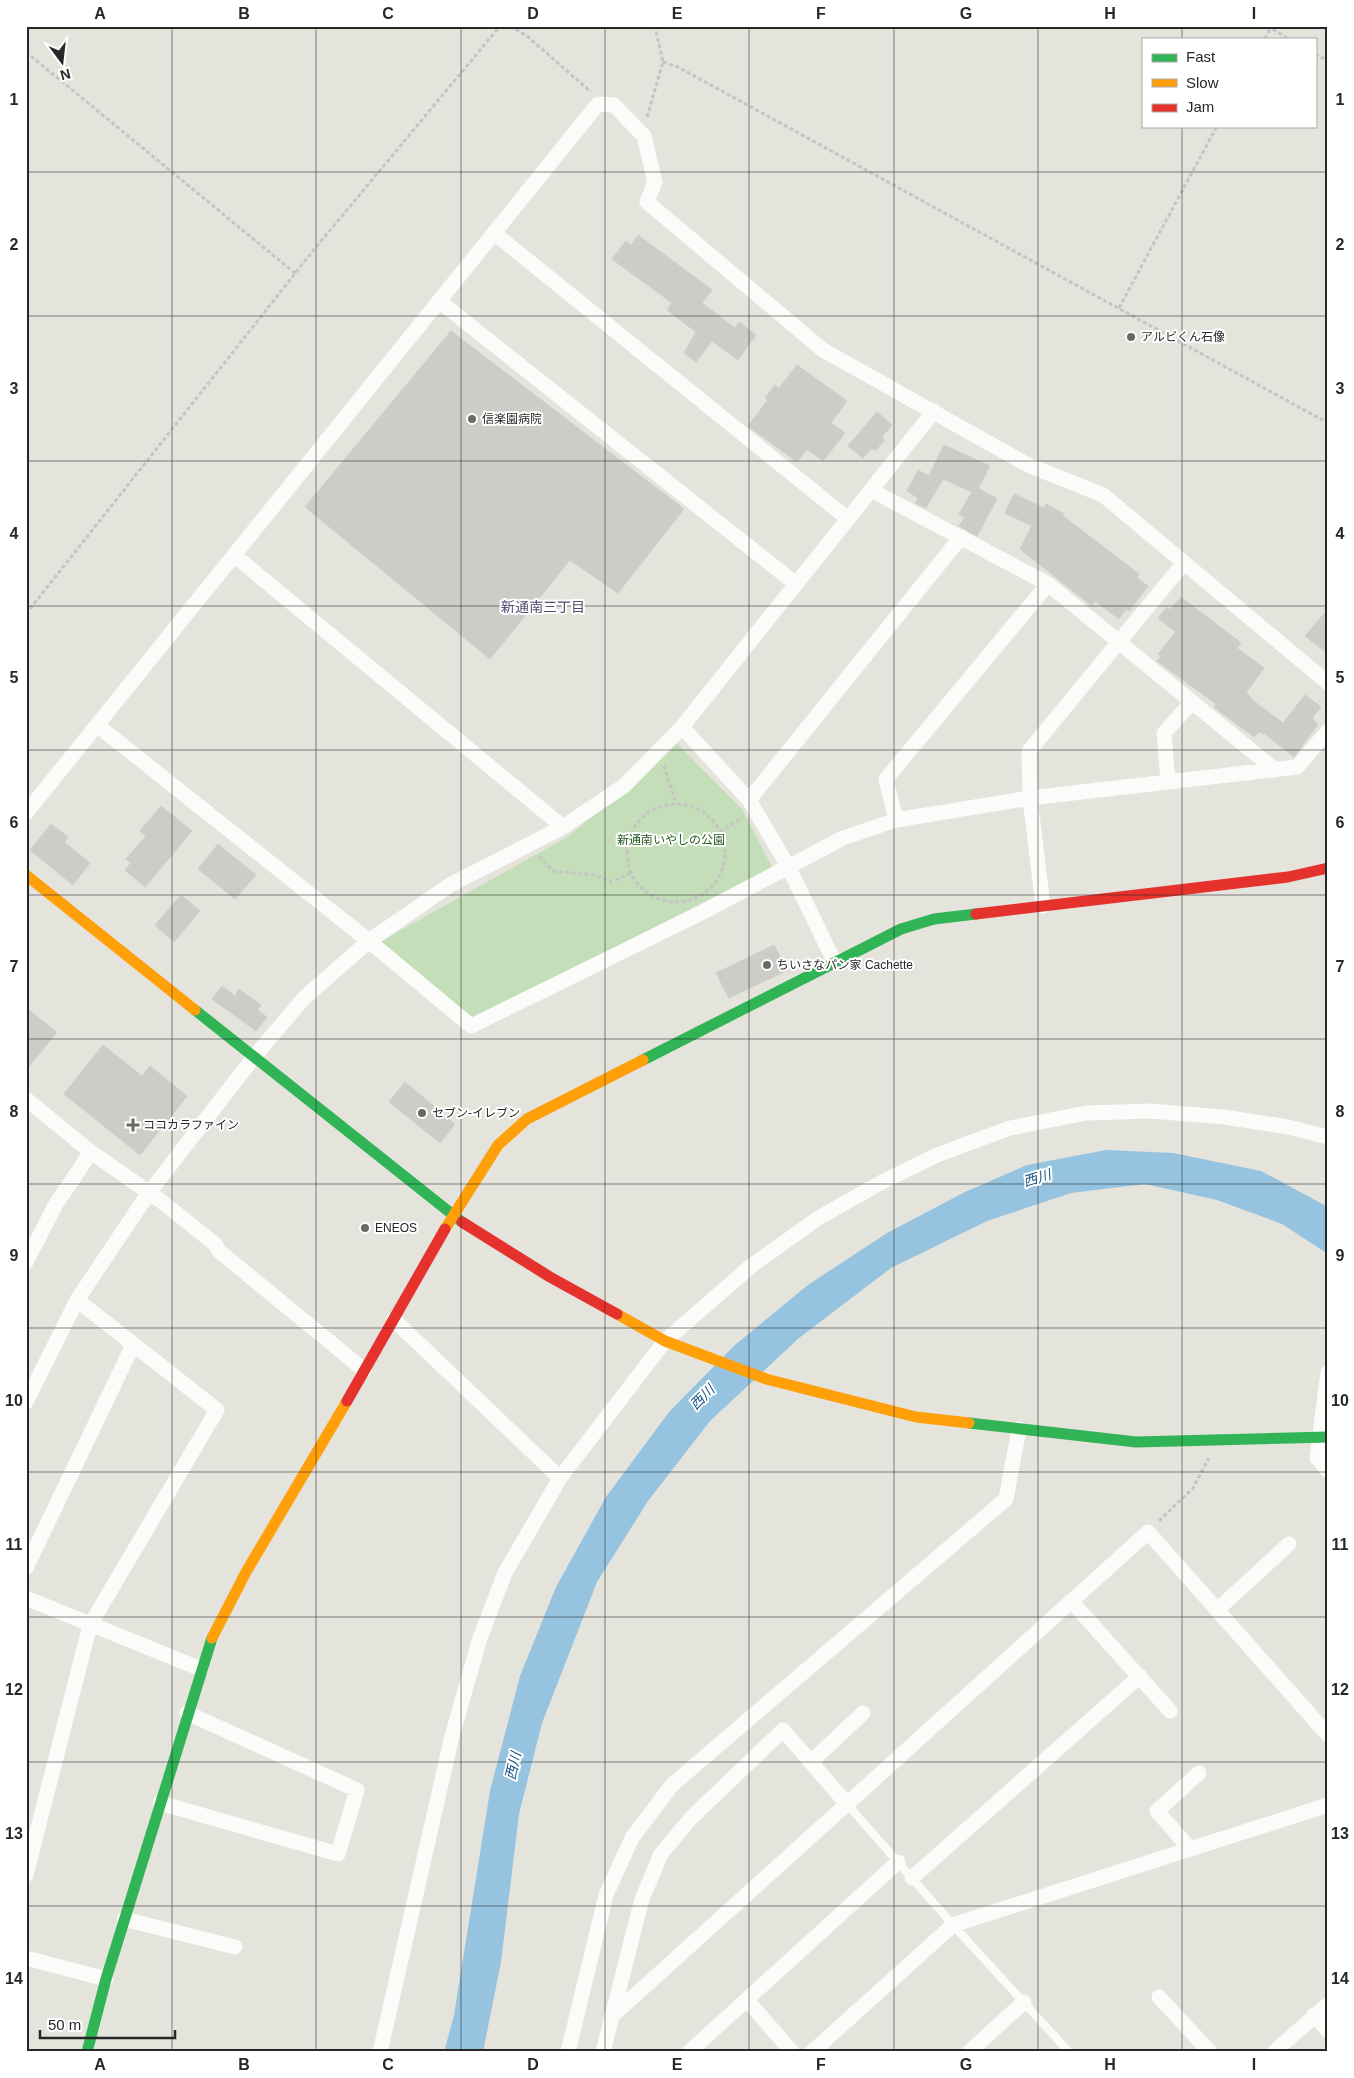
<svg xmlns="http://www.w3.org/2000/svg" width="1354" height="2078" font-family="Arial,'Noto Sans JP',sans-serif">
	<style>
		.green { fill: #c3deb8 }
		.water { fill: #96c4e0 }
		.building { fill: #cdccc7; stroke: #cfcec9 }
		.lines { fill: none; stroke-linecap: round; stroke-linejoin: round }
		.path { stroke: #c6c5c4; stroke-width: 3; stroke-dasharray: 4 2.5; stroke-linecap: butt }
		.lane { stroke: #fbfbfa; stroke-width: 8 }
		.street { stroke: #fbfbfa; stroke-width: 15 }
		.fast { stroke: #30b455; stroke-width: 11 }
		.slow { stroke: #ff9f0a; stroke-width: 11 }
		.jam { stroke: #e5322d; stroke-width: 11 }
		.grid { fill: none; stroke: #272727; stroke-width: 1; stroke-opacity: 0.55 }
		.poi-dot { fill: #696966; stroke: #fff; stroke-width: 2 }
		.labels { text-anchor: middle; stroke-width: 4; stroke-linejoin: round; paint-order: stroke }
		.poi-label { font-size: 12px; fill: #272727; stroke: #fff; text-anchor: start }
		.park-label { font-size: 12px; fill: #245b1f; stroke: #fff }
		.neighbourhood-label { font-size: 14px; fill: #4c4e72; stroke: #fff }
		.water-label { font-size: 14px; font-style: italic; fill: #195488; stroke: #fff }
		.neatline { fill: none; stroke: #272727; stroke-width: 2 }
		.grid-label { font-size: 16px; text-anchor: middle; font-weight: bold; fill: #272727 }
	</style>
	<rect width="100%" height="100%" fill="#e4e3dc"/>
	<path class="green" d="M677,744L742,809L772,867L473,1020L380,942L569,836Z"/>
	<path class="water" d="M1106,1150L1173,1153L1261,1171L1328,1207V1254L1282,1224L1217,1200L1145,1184L1071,1193L987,1221L891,1268L799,1338L710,1421L648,1501L597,1582L542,1723L519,1814L501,1962L483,2052H444L454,2015L490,1791L520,1676L556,1587L606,1497L669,1412L735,1345L808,1285L887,1233L965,1192L1027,1165Z"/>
	<path class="building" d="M638,235L712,290L702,303L735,328L739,322L756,335L738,360L712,341L696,362L684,353L696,332L667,310L672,303L612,259L626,241L631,245Z
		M451,331L684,509L618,593L570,560L490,659L305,507Z
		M797,365L847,401L831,423L845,433L823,461L807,449L797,462L748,426L768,400L765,398L775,385L779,388Z
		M877,412L892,425L882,437L885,440L875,451L872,448L863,458L848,446Z
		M944,445L990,466L978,488L997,499L977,536L959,526L965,517L959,514L972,492L943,479L926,508L915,503L918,498L907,491L918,470L929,476Z
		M1014,494L1044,508L1046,504L1064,514L1063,516L1139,574L1137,578L1148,586L1129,611L1126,609L1119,619L1095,601L1092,606L1020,549L1032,526L1005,513Z
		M1181,597L1241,643L1237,648L1264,668L1246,693L1252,698L1251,699L1283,723L1305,695L1321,707L1312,718L1318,724L1294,757L1265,734L1259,732L1254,737L1214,707L1216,704L1157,661L1161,656L1158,654L1176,632L1158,618L1167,607L1170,610Z
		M1328,609V654L1305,636Z
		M161,806L192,831L145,887L125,870L131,863L126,859L146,836L140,831Z
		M51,824L68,837L64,842L90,863L73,885L30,850Z
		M218,844L256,875L235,899L198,869Z
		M181,895L200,911L174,942L155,925Z
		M774,945L788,970L729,998L716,973Z
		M222,986L235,996L239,989L261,1005L257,1010L267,1017L256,1031L212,999Z
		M26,1008L57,1032L26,1070Z
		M103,1045L142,1076L150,1066L187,1096L140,1155L64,1094Z
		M405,1082L455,1124L440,1143L389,1102Z"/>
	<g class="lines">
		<path class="path" d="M510,26L527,36L591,92
			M1267,26L1289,39
			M1265,39L1271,27
			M26,52L296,274
			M1315,54L1328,61
			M663,62L678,67L1328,423
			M647,117L663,62L655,26
			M1119,308L1217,126
			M26,614L312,252L500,26
			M664,766L676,804
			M627 853a49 49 0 1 1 98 0a49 49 0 1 1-98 0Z
			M720,832L743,817
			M539,856L553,871L595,875L611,882L631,873
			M1159,1521L1193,1488L1209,1458"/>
		<path class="lane" d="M847,1804L953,1925L1069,2052"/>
		<path class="street" d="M494,233L848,519
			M439,301L796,584
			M871,490L1048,584L1275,770
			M235,556L563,827
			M98,726L369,941L471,1026L703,912L843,838L896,820L1030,798L1297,767L1328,731
			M682,727L749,800L788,866L835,963
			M1168,782L1164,733L1192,702
			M749,800L961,537
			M26,813L598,104L614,105L644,136L655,182L647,202L823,350L1028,465L1103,495L1328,683
			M896,820L886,779L1048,584
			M1043,906L1030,798L1029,751L1183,564
			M26,1099L91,1152L161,1201L215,1244L219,1251L364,1370
			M26,1262L56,1204L91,1152
			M394,1320L560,1478
			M1328,1372L1317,1458L1328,1471
			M26,1402L77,1300L148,1194L254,1057L304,998L369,941L450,885L563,827L624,786L682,727L934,411
			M26,1568L133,1345
			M26,1598L201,1669
			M1071,1601L1170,1711
			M1217,1610L1289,1544
			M811,1762L863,1713
			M160,1803L338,1854L357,1790L187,1713
			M1190,1849L1157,1811L1199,1773
			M26,1875L90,1625L217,1410L77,1300
			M912,1878L1140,1676
			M124,1919L235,1947
			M26,1958L106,1979
			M1159,1997L1210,2052
			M747,2000L792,2052
			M1314,2015L1328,2031
			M611,2017L1148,1532L1328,1735
			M380,2052L452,1736L480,1638L505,1573L560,1478L665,1341L751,1266L820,1217L882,1182L937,1155L1010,1128L1086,1113L1151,1111L1224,1117L1288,1127L1328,1137
			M568,2052L606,1895L632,1838L672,1785L1006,1499L1019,1429
			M603,2052L642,1899L661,1854L691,1818L783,1730L847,1804
			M689,2052L898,1862
			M812,2052L953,1925L1328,1805
			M969,2052L1024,2002
			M1274,2052L1328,2004"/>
		<path class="fast" d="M195,1010L462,1222
			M643,1060L901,929L934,919L976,914
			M969,1423L1136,1442L1328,1437
			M87,2052L106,1979L212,1638"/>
		<path class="slow" d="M26,875L195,1010
			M445,1229L498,1145L527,1119L643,1060
			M617,1314L665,1341L766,1379L916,1417L969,1423
			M212,1638L246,1572L347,1401"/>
		<path class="jam" d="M976,914L1288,877L1328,868
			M462,1222L550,1277L617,1314
			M347,1401L445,1229"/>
	</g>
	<path class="grid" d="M172,26V2052M316,26V2052M461,26V2052M605,26V2052M749,26V2052M894,26V2052M1038,26V2052M1182,26V39M1182,126V2052M26,172H1328M26,316H1328M26,461H1328M26,606H1328M26,750H1328M26,895H1328M26,1039H1328M26,1184H1328M26,1328H1328M26,1472H1328M26,1617H1328M26,1762H1328M26,1906H1328"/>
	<g class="poi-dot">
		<circle cx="1131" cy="337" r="5"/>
		<circle cx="472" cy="419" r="5"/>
		<circle cx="767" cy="965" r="5"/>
		<circle cx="422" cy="1113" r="5"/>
		<path d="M130.5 1117.5h5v5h5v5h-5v5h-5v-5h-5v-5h5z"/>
		<circle cx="365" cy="1228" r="5"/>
	</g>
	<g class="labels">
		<g class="poi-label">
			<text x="1141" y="341">アルビくん石像</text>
			<text x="482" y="423">信楽園病院</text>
			<text x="777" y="969">ちいさなパン家 Cachette</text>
			<text x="432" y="1117">セブン-イレブン</text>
			<text x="143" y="1129">ココカラファイン</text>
			<text x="375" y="1232">ENEOS</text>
		</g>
		<g class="park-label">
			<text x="671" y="844">新通南いやしの公園</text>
		</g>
		<g class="neighbourhood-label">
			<text x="543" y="612">新通南三丁目</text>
		</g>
		<g class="water-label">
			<text transform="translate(1037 1178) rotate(-17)" y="5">西川</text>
			<text transform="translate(702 1397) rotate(-45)" y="5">西川</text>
			<text transform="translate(513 1766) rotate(-77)" y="5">西川</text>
		</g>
	</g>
	<rect width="1354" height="2078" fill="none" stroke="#ffffff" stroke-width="55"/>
	<rect x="1142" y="38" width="175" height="90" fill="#ffffff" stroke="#a9a9a9"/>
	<rect x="1152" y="54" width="25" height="8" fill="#30b455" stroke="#a9a9a9"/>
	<text x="1186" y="62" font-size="15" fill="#272727">Fast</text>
	<rect x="1152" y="79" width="25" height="8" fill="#ff9f0a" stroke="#a9a9a9"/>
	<text x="1186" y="88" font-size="15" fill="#272727">Slow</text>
	<rect x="1152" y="104" width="25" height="8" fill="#e5322d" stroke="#a9a9a9"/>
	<text x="1186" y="112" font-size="15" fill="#272727">Jam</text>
	<g transform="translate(62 62) rotate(165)" stroke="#ffffff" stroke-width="4" paint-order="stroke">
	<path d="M0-4L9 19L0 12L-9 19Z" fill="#272727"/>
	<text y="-8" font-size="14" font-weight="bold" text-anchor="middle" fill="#272727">N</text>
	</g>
	<path d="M40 2030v8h135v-8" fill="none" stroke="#272727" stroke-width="2.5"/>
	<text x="48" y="2030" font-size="15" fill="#272727" stroke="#ffffff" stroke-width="4" paint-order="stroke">50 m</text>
	<rect x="28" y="28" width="1298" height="2022" class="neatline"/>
	<g class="grid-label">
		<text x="100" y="19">A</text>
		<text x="244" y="19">B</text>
		<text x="388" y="19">C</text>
		<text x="533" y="19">D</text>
		<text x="677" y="19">E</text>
		<text x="821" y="19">F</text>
		<text x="966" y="19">G</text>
		<text x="1110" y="19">H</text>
		<text x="1254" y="19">I</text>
		<text x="14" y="105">1</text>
		<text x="1340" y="105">1</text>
		<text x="14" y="250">2</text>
		<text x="1340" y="250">2</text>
		<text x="14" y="394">3</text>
		<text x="1340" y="394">3</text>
		<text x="14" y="539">4</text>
		<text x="1340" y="539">4</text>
		<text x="14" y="683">5</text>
		<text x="1340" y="683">5</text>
		<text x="14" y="828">6</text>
		<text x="1340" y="828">6</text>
		<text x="14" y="972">7</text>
		<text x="1340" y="972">7</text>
		<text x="14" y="1117">8</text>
		<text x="1340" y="1117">8</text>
		<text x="14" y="1261">9</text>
		<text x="1340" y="1261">9</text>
		<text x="14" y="1406">10</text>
		<text x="1340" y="1406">10</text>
		<text x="14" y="1550">11</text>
		<text x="1340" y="1550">11</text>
		<text x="14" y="1695">12</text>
		<text x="1340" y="1695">12</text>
		<text x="14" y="1839">13</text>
		<text x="1340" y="1839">13</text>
		<text x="14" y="1984">14</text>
		<text x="1340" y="1984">14</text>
		<text x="100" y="2070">A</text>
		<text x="244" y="2070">B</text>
		<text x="388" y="2070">C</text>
		<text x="533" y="2070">D</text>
		<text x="677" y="2070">E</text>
		<text x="821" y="2070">F</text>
		<text x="966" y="2070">G</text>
		<text x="1110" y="2070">H</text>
		<text x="1254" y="2070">I</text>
	</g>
</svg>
